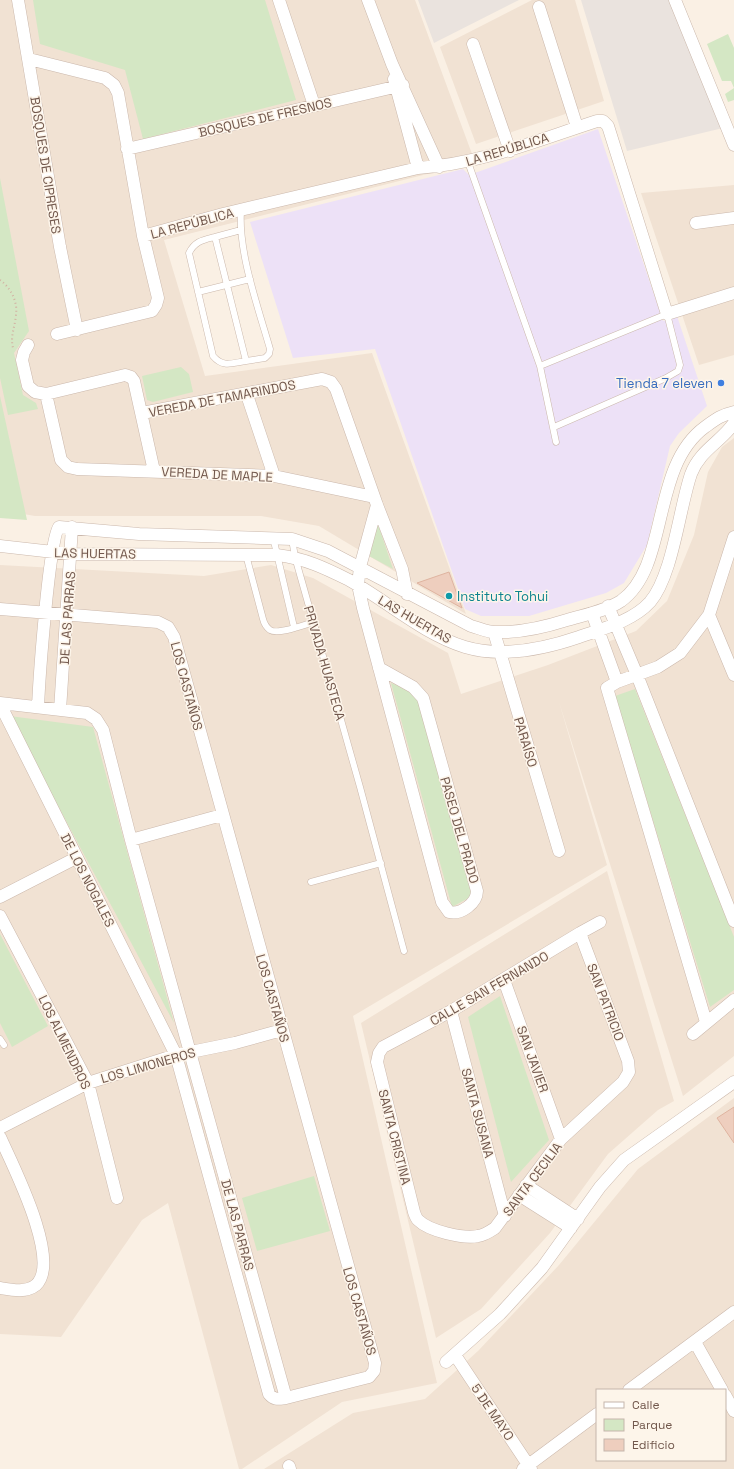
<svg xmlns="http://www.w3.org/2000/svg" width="734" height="1469" font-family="'Space Grotesk',sans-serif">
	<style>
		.residential { fill: #f1e2d3; fill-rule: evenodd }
		.industrial { fill: #eae3de }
		.education { fill: #ede1f7 }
		.green { fill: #d4e7c4 }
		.building { fill: #eecebe; stroke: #dfb4a0 }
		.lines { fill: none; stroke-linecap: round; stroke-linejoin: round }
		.lane-casing { stroke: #cbb8ac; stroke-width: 7 }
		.street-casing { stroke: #cbb8ac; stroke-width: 13 }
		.path { stroke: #d2b1a2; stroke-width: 2; stroke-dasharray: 1 3; stroke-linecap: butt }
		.lane { stroke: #fff; stroke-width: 6 }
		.street { stroke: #fff; stroke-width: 12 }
		.shop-dot { fill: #3f7fe0; stroke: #fdf5ea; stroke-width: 1.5 }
		.culture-dot { fill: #0f9aa8; stroke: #fdf5ea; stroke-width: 1.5 }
		.labels { text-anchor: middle; stroke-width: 3; stroke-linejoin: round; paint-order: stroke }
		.street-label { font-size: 13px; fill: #71574c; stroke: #fdf5ea }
		.shop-label { font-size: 13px; fill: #366cbe; stroke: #fdf5ea; text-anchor: end }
		.culture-label { font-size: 13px; fill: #0d838f; stroke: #fdf5ea; text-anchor: start }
	</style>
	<rect width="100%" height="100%" fill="#faf0e4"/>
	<path class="residential" d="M0,0H415L475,162L164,240L205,376L372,353L466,614L319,526L261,516H35L0,510Z
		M532,0H575L604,101L476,144L440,47Z
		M734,185V355L699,365L641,193Z
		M734,438V1056L683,1096L559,702L607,865L353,1016L437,1383L342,1402L242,1469H239L168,1203L142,1220L61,1337L0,1334V565L204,576L271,565L313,578L448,653L461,694L548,665L636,631L667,601L694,535L708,472L722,447Z
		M607,871L674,1101L658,1110L608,1154L550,1233L481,1309L436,1338L361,1023Z
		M734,1098V1469H264L353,1413L425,1399L478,1351L559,1265L638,1169ZM597,1390H725V1460H597Z"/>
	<path class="industrial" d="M418,0H519L434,43Z
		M581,0H670L723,128L627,151Z"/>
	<path class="education" d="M598,129L663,321L677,316L707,406L679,433L670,446L647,545L624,583L606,593L529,616H481L465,609L375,349L293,358L250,222L463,169L469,175Z"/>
	<path class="green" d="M33,0H265L296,100L143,139L125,70L40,44Z
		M728,34L734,48V100L728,102L725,94L734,88L731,81H722L707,44Z
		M0,178L29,331L14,353L23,395L36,403L38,409L8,415L0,378Z
		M181,367L189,374L193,392L153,402L147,400L142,376Z
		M0,396L27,520L0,518Z
		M376,518L393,569L369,556L374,538Z
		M391,683L416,693L474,895L452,907Z
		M635,689L734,937V990L710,1007L615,696Z
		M10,716L93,727L174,1023Z
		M0,934L48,1026L12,1047L0,1023Z
		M500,996L549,1140L511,1182L468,1017Z
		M314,1176L330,1231L257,1251L242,1198Z"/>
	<path class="building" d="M449,572L462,608L417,583Z
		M734,1107V1143L717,1118Z"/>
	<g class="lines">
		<g class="lane-casing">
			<path id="lane" d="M468,162L540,366
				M241,230L215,237L246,361L265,358L269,354L270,349C258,307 238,252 241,210
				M215,237C203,240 195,241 189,253L213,356C223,368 232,363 246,361
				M198,292L250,279
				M554,427L666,378L678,371L680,365L667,314L540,366L556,442
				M273,537L294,627
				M292,539L295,557L360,787L404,951
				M246,555L263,619C264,623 266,627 270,630C278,635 304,625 314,622
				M311,882L381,863
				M0,1039L4,1045"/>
		</g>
		<g class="street-casing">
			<path id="street" d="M18,0L60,247L77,330
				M279,0L314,105
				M368,0L392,64L439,167
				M675,0L734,145
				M539,7L577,127
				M473,44L510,151
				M29,59L105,78L114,85L118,93L143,236L158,298L156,305L152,311L57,334
				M394,79L418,168
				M127,149L403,85
				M696,223L734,218
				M143,236L223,214L418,168C481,164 538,140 597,121H603L608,126L667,314L734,293
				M28,345L24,352L22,360L28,386L35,392L46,394L61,460L68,467L77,469L274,476L374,497
				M46,394L125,375L131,377L134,381L154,471
				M247,395L274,476
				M142,413L322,379L331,382L336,389L377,505L402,569L407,594
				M377,505L360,567L358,585L363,608L442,902L449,912C461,915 477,903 477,891L423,698L413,687L379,668
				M0,546L71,554L277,555C304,558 325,568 349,580C387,601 423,634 465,647C502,658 544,649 579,637C602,629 633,621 650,602C673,575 679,509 691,474C700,450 721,442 734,423
				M608,606L637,675L734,921
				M0,609L158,622L168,627L174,637L375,1363L374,1371L369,1377L286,1398C278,1399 274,1400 269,1394L176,1055L0,704
				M592,613L617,682
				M709,615L734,675
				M494,632L559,851
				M0,703L87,713L96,719L103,730L131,840L286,1398
				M38,707C39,684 49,537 59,527L139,534L292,539L328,551L471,626C479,628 487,632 495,632C518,633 545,627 567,620C584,615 606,611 621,601C670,566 650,467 705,427C716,419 721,415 734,412
				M60,710L72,527
				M131,840L222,815
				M0,897L76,858
				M0,916L88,1083L117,1198
				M580,933L628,1061L629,1072L623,1082L561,1139L495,1228C489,1232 485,1235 478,1236C463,1239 429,1231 418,1220C416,1218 415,1215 414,1212L377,1062L379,1053L383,1047L451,1011L580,933L600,922
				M504,980L561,1139
				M451,1011L505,1216
				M706,1022L607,688L617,682L658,667L680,653L709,615L734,537
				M693,1034L734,1000
				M0,1128L88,1083L176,1055L235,1043L282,1030
				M0,1137C12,1164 62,1261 36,1285C26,1293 12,1290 0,1288
				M526,1185L578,1219
				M519,1195L571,1228
				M695,1342L722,1390
				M455,1355L531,1469
				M446,1362L500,1314L542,1268L600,1187L624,1160L734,1082
				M629,1390L734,1312
				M725,1395L734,1411
				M289,1466L290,1469
				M523,1469L597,1414"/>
		</g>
		<path class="path" d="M0,280C10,287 18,301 16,315C15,327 10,336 13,348"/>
		<use href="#lane" class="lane"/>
		<use href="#street" class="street"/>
	</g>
	<circle class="shop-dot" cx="721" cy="383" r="4"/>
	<circle class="culture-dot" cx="449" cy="596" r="4"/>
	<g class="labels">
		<g class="street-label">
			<text transform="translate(265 117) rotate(-13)" y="5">BOSQUES DE FRESNOS</text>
			<text transform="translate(507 149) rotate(-17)" y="5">LA REPÚBLICA</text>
			<text transform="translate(46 165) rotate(81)" y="5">BOSQUES DE CIPRESES</text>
			<text transform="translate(192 223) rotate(-15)" y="5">LA REPÚBLICA</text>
			<text transform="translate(222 398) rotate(-11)" y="5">VEREDA DE TAMARINDOS</text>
			<text transform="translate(217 474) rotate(3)" y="5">VEREDA DE MAPLE</text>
			<text transform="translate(95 553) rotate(1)" y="5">LAS HUERTAS</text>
			<text transform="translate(67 618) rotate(-86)" y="5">DE LAS PARRAS</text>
			<text transform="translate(415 619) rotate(30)" y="5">LAS HUERTAS</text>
			<text transform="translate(325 663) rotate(74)" y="5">PRIVADA HUASTECA</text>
			<text transform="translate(187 686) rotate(75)" y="5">LOS CASTAÑOS</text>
			<text transform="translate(526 742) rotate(73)" y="5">PARAÍSO</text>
			<text transform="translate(460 830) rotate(74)" y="5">PASEO DEL PRADO</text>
			<text transform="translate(88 880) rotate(63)" y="5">DE LOS NOGALES</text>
			<text transform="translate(489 988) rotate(-30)" y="5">CALLE SAN FERNANDO</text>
			<text transform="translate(273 998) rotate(74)" y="5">LOS CASTAÑOS</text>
			<text transform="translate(606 1002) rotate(69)" y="5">SAN PATRICIO</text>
			<text transform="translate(65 1042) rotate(64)" y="5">LOS ALMENDROS</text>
			<text transform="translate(533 1059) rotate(70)" y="5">SAN JAVIER</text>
			<text transform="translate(148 1065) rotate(-16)" y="5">LOS LIMONEROS</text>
			<text transform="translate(478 1113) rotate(75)" y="5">SANTA SUSANA</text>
			<text transform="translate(395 1137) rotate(76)" y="5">SANTA CRISTINA</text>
			<text transform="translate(532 1179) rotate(-53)" y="5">SANTA CECILIA</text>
			<text transform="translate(238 1225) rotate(75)" y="5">DE LAS PARRAS</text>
			<text transform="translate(360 1311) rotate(74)" y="5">LOS CASTAÑOS</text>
			<text transform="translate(493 1412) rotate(56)" y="5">5 DE MAYO</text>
		</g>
		<g class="shop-label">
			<text x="713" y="388">Tienda 7 eleven</text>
		</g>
		<g class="culture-label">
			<text x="457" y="601">Instituto Tohui</text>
		</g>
	</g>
	<rect x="596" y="1389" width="130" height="72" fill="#fdf5ea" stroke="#c5b6ab"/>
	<rect x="604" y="1402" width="20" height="6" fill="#ffffff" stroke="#c5b6ab"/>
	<text x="632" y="1409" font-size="12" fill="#71574c">Calle</text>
	<rect x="604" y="1419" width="20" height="12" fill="#d4e7c4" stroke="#c5b6ab"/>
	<text x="632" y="1429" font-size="12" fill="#71574c">Parque</text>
	<rect x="604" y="1439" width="20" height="12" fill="#eecebe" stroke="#c5b6ab"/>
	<text x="632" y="1449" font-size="12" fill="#71574c">Edificio</text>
</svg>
